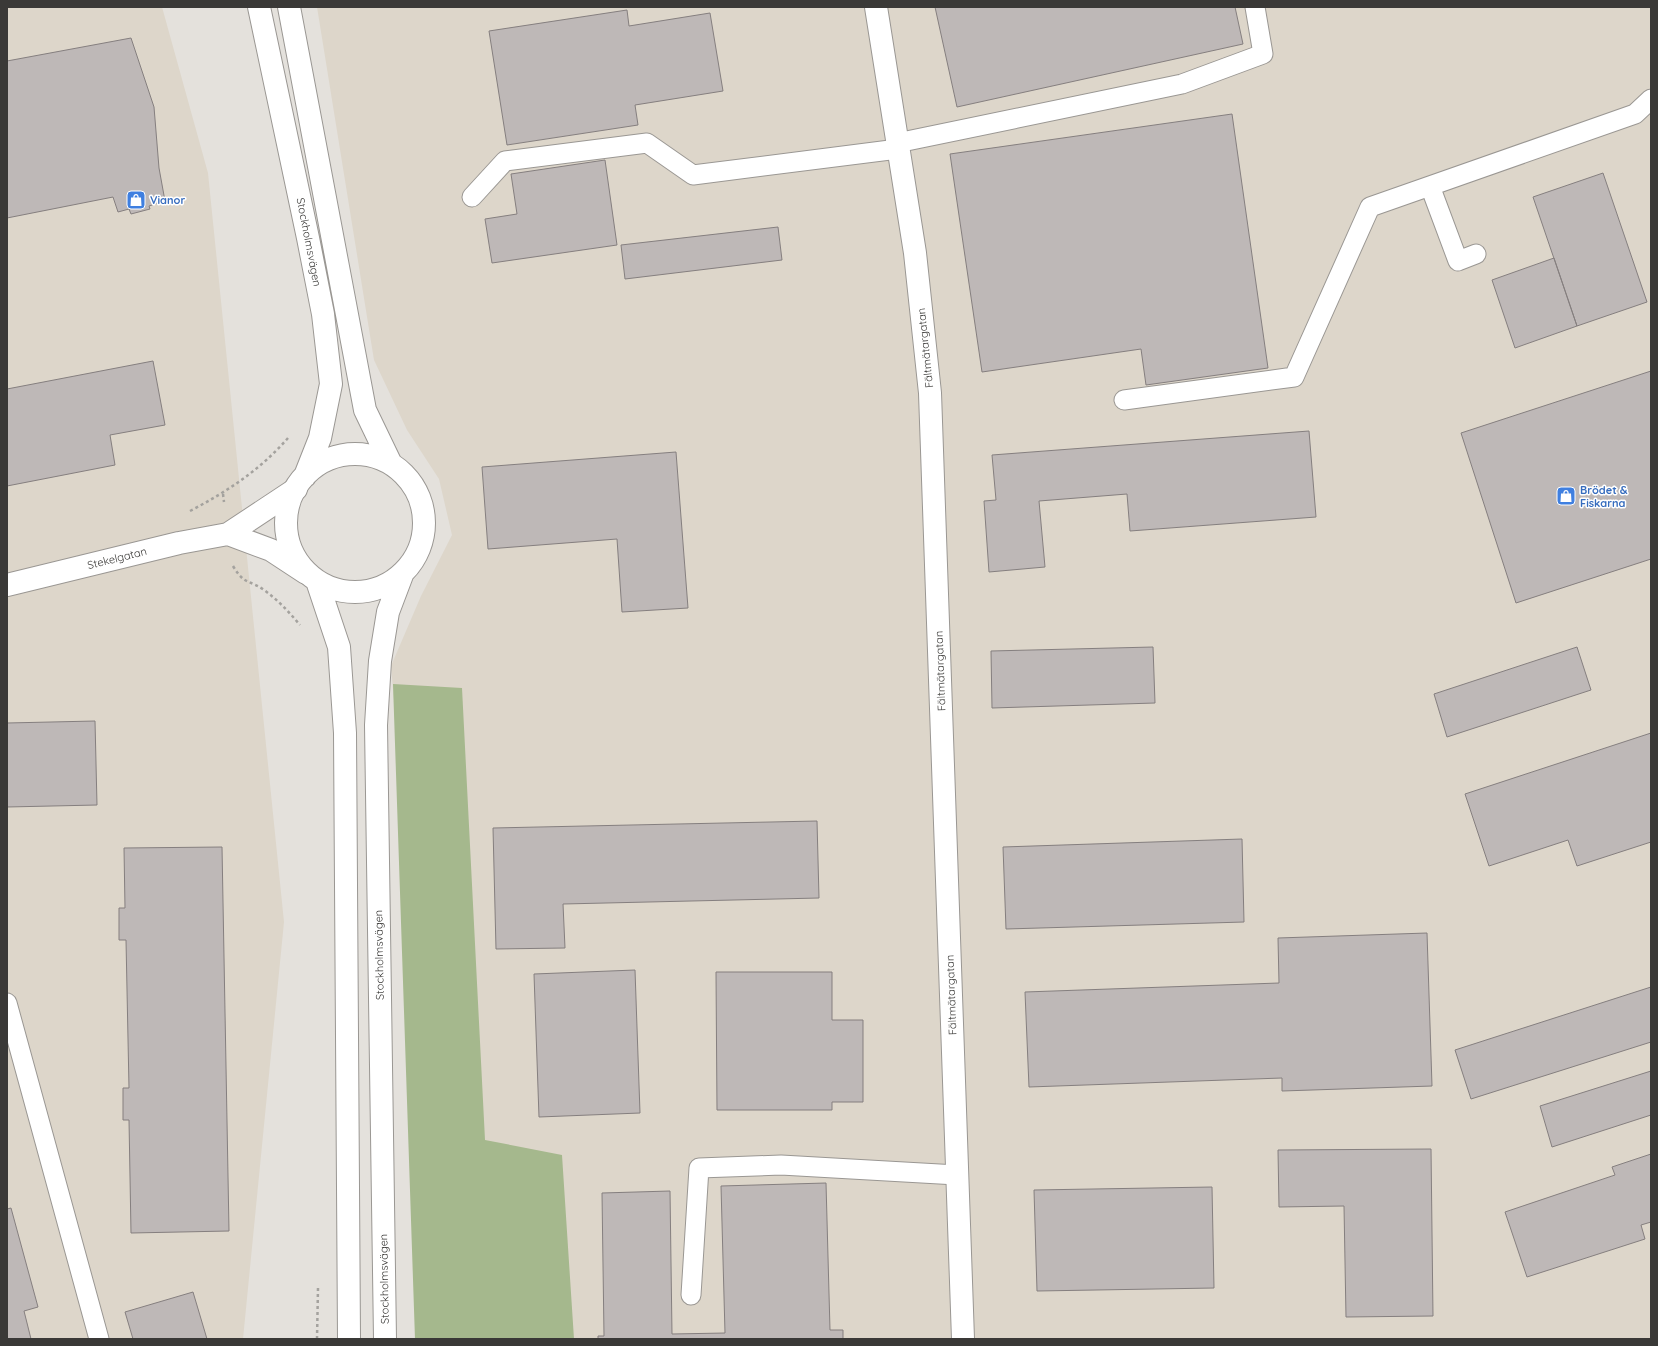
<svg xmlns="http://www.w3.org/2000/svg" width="1658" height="1346" font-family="Quicksand,sans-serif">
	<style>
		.built { fill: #ddd6ca }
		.green { fill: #a5b88d }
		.building { fill: #beb8b7; stroke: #857f7f }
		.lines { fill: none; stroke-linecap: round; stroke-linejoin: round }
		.service-casing { stroke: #9a9793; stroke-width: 21 }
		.minor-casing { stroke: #9a9793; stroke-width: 24 }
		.secondary-casing { stroke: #9a9793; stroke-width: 24 }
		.path { stroke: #a4a29e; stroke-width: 2.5; stroke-dasharray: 3 3; stroke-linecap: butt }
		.service { stroke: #fff; stroke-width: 19 }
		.minor { stroke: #fff; stroke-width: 22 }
		.secondary { stroke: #fff; stroke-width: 22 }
		.labels { text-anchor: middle; stroke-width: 3; stroke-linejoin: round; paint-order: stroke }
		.shop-label { font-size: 11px; font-weight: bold; fill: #366cbe; stroke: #fff; text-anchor: start }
		.street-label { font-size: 11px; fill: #3a3937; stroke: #fff }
	</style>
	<rect width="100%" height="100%" fill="#e4e1dc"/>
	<path class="built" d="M7,7H162L208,173L284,922L243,1339H7Z
		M317,7H1651V1339H437L417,965L391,666L421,596L452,535L439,479L407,430L374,360Z"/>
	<path class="green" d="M393,684L462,688L485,1140L562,1155L574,1339H415Z"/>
	<path class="building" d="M935,7H1235L1243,44L957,107Z
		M627,10L629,26L710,13L723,91L635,105L638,125L507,145L489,31Z
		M131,38L154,107L159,168L165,201L149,206L150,209L131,214L129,209L118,212L113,197L7,218V61Z
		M1232,114L1268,368L1146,385L1141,349L982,372L950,154Z
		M605,160L617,245L492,263L485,219L517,214L511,174Z
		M1603,173L1647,302L1577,326L1533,197Z
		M778,227L782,260L625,279L621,245Z
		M1554,258L1577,326L1515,348L1492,280Z
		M153,361L165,425L110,435L115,465L7,486V389Z
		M1651,371V559L1516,603L1461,433Z
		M1309,431L1316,517L1130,531L1127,494L1039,501L1045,567L989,572L984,501L996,500L992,455Z
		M676,452L688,608L622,612L617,539L488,549L482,467Z
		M1153,647L1155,703L992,708L991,651Z
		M1577,647L1591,690L1447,737L1434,694Z
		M95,721L97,805L7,807V723Z
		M1651,733V842L1577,866L1568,840L1489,866L1465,794Z
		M817,821L819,898L563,904L565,948L496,949L493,828Z
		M1242,839L1244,922L1006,929L1003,847Z
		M222,847L229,1231L131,1233L129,1120H123V1088H129L126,940H119V908H125L124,848Z
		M1427,933L1432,1086L1282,1091V1078L1029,1087L1025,992L1279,983L1278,938Z
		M635,970L640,1113L539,1117L534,974Z
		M716,972H832V1020H863V1102H832V1110H717Z
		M1651,987V1042L1471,1099L1455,1050Z
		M1651,1071V1115L1552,1147L1540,1106Z
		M1431,1149L1433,1316L1346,1317L1344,1206L1279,1207L1278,1150Z
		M1651,1154V1222L1641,1225L1645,1239L1527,1277L1505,1212L1615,1175L1612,1167Z
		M826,1183L830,1330H843V1339H598V1336H604L602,1193L670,1191L672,1334L725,1333L721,1186Z
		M1212,1187L1214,1288L1037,1291L1034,1190Z
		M11,1208L38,1307L24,1311L31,1339H7V1209Z
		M193,1292L207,1339H133L125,1312Z"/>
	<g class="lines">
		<g class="service-casing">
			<path id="service" d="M897,143L1182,84L1263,54L1255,7
				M1430,186L1458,261L1476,254
				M472,197L505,161L647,143L693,175L898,149
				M1124,400L1294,377L1370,207L1635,114L1651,99
				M7,1003L99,1339
				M691,1295L699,1168L781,1165L957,1175"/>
		</g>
		<g class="minor-casing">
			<path id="minor" d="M876,7L915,253L930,393L963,1339
				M228,534L271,550L306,573
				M7,585L179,543L228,534L296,489"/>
		</g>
		<g class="secondary-casing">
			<path id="secondary" d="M259,7L308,238L323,314L331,384L320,438L305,476
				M289,7L365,410L391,464
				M286 523a69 69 0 1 1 138 0a69 69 0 1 1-138 0Z
				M317,581L339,647L345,733L349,1339
				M385,1339L376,725L380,661L388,612L402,575"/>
		</g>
		<path class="path" d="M223,494L224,502
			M190,511C228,491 260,470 288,438
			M233,566C245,586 249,579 264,590C278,600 289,612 300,625
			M317,1339L318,1288"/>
		<use href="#service" class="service"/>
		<use href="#minor" class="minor"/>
		<use href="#secondary" class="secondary"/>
	</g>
	<defs>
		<g id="shop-square" transform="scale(1)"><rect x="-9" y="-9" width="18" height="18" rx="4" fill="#3f7fe0" stroke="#fff"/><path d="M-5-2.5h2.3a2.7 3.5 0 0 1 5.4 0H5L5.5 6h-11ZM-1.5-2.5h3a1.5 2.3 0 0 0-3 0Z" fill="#fff"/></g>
	</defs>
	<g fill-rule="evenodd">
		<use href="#shop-square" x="136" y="200"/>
		<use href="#shop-square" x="1566" y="496"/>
	</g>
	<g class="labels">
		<g class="shop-label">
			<text x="150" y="204">Vianor</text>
			<text x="1580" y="494">Brödet &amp;<tspan x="1580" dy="13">Fiskarna</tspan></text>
		</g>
		<g class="street-label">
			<text transform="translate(309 242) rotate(79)" y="4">Stockholmsvägen</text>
			<text transform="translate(925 348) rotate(-96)" y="4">Fältmätargatan</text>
			<text transform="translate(117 558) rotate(-14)" y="4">Stekelgatan</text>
			<text transform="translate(940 671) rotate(-92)" y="4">Fältmätargatan</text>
			<text transform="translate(379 955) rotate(-91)" y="4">Stockholmsvägen</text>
			<text transform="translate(951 995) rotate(-92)" y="4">Fältmätargatan</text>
			<text transform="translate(384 1279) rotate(-91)" y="4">Stockholmsvägen</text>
		</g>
	</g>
	<rect width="1658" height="1346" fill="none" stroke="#3a3937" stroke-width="16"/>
</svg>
